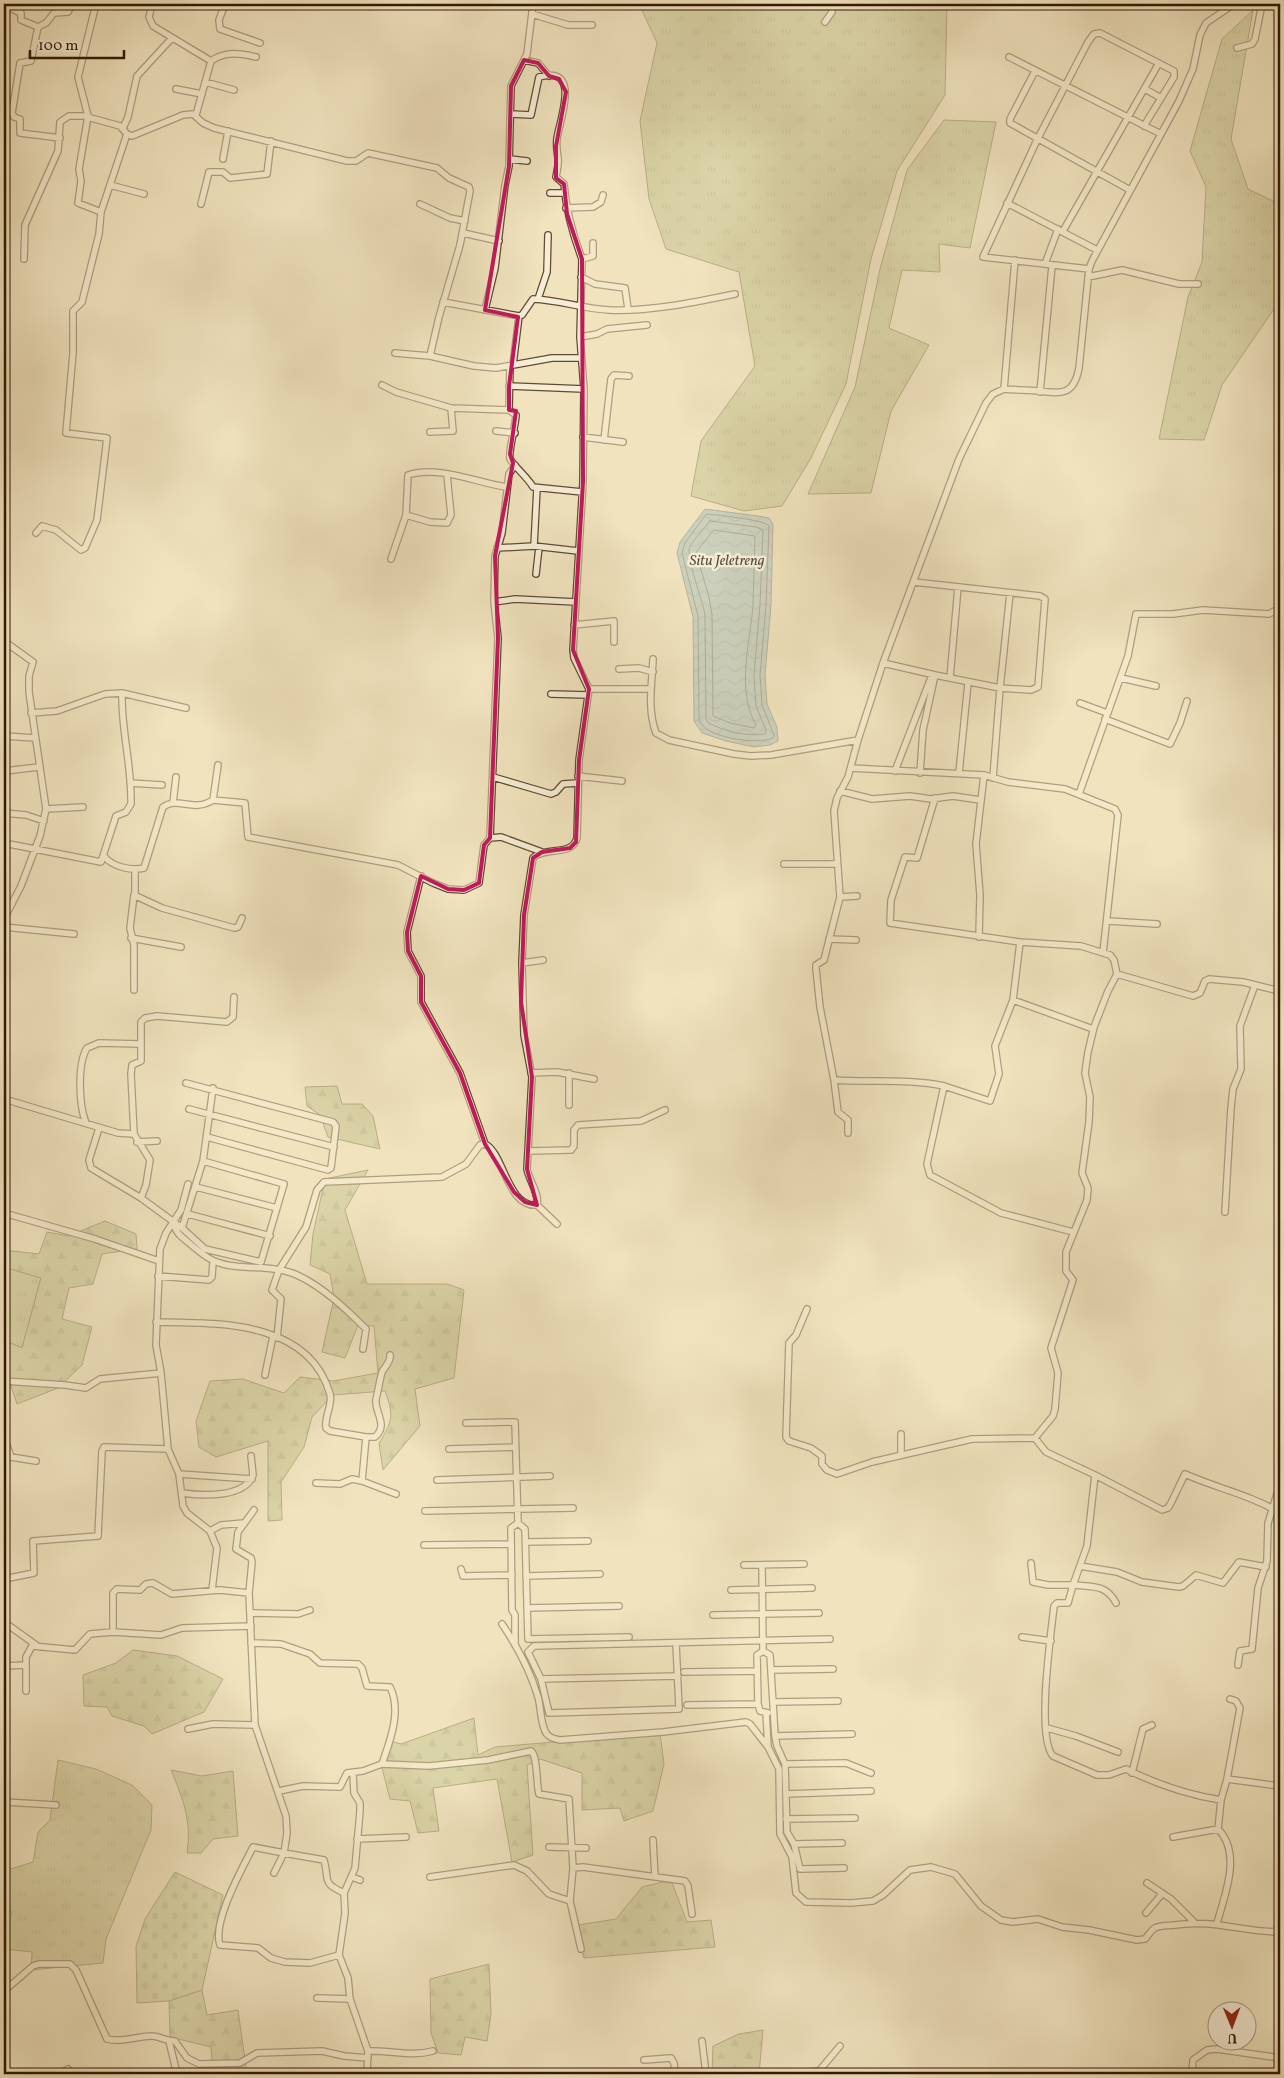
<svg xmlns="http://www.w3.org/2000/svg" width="1284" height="2078" font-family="Vollkorn,serif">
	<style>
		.grass { fill: url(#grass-tufts); stroke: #796d48 }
		.forest { fill: url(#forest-firs); stroke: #796d48 }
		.cemetery { fill: url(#cemetery-stones); stroke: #796d48 }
		.water { fill: url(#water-waves); stroke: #757a72 }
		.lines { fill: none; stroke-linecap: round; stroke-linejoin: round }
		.shore { stroke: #6a6a60; stroke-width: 1 }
		.minor-casing { stroke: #624b31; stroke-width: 8 }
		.minor { stroke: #f5edd5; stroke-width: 5.5 }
		.marked { fill: none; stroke: #c2185b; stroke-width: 4; stroke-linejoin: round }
		.labels { text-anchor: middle; stroke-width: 5; stroke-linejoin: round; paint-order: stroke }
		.water-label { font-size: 15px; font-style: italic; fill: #595143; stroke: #f5edd5 }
	</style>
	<defs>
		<pattern id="grass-tufts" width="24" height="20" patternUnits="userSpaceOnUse" patternTransform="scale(1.25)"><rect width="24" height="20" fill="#c0c28e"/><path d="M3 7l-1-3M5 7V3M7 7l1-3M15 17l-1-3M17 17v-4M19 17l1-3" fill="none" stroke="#a5a679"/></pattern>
		<pattern id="forest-firs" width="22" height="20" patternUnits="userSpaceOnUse" patternTransform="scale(1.25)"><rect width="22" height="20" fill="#c0c28e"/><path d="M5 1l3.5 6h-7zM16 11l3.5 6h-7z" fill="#a5a679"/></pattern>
		<pattern id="cemetery-stones" width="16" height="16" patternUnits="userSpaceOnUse" patternTransform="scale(1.25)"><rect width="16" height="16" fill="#c0c28e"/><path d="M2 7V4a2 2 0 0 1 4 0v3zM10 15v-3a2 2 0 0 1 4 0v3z" fill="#a5a679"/></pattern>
		<pattern id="water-waves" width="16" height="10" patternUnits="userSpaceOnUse" patternTransform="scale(1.25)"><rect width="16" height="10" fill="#a1bbbd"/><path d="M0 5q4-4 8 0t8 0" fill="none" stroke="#8ba0a1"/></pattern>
	</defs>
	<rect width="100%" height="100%" fill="#f0e3be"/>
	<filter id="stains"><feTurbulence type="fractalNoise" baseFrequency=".004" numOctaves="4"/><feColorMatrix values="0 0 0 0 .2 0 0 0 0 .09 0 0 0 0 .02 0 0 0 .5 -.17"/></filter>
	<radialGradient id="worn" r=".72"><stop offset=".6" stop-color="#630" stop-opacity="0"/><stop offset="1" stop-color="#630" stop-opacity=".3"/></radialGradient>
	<path class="grass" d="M639,4H947L945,95L897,171L871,259L846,384L811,458L782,506L744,511L691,496L701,441L755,366L739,272L666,249L649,199L640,121L657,43Z
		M1253,10L1231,139L1248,189L1277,203L1276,306L1222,385L1204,440L1159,439L1188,297L1202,262L1206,187L1190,151L1222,39Z
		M944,120L996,122L970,248L939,244L940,272L902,270L889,328L929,345L891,411L871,493L808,494L855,387L880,269L907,170Z
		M4,1267L41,1278L22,1348L4,1340Z
		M58,1760L96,1769L132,1785L152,1805L151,1830L106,1939L103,1963L31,1970L32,1952L4,1949V1936L12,1912L4,1910V1871L33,1862L38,1832L50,1820Z"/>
	<path class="forest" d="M337,1086L342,1104H362L373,1116L380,1149L328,1137L320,1115L307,1106L305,1087Z
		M368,1170L345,1210L367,1284H447L464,1290L454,1378L415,1389L420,1426L383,1470L379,1443C393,1421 394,1415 385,1391L333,1395L312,1417L304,1447L281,1482L282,1520L268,1521V1441L216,1457L199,1447L196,1421L210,1381L243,1379L284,1393L300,1377L333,1381L378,1373L374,1326L358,1325L345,1358L322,1352L334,1298L330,1274L310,1265L313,1234L325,1179Z
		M105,1221L136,1234L137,1249L102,1254L93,1284L69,1288L62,1319L92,1327L82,1365L58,1388L17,1404L10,1383H4V1340L22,1348L41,1278L4,1267V1250L39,1254L47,1232L68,1236Z
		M133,1650L177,1656L223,1679L204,1712L152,1734L144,1726L112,1716L107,1707L84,1706L83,1675L116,1663Z
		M474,1718L478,1755L495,1747L660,1733L664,1764L653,1811L624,1821L620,1808L582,1810V1773L540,1759L527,1765L533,1855L512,1862L497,1779L433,1788L439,1831L418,1833L410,1801L390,1799L382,1768L387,1740L401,1744Z
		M171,1770L202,1776L233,1771L238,1836L213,1839L201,1853H187C192,1821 183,1799 171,1770Z
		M671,1880L687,1922L711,1920L715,1947L584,1958L572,1926L616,1919L642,1887Z
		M489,1964L491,2014L487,2041L465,2037L461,2055L438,2053L431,2033L430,1979Z
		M202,1990L207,2015L238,2010L247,2074H213L211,2047L170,2037L169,2001Z
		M763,2030L759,2074H712L713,2046L739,2034Z"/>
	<path class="cemetery" d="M175,1872L223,1895L202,1990L169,2001L137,2003L136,1946L145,1919Z"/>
	<path class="water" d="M705,509L758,516L769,518L773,524L771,605L765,675L767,704L777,727L778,741L770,745L754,747L726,741L702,733L694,721L693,617L677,553L680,542Z"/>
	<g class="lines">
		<path class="shore" d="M707,514C717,515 765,520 769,526L766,605L760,675L762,705L774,735L773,738C757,745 705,738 699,720L698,616L682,553L685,543Z
			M710,521L756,527L763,530L760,604L754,675L756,706L766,730L765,734C746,737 725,731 708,723L706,719L705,615C703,601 685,556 690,546C695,538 705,528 710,521Z
			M714,530L755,536C754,559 754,583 753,606C750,643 736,690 756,725L754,728L730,723L713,716L712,615L709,597L696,553Z"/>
		<g class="minor-casing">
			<path id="minor" d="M8,4L10,8L21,13V20L38,27L46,23L54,13L68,12L72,4
				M96,4L78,77L88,116L91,118L120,126L127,134L132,136L183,115L193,114L203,123L214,128L347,161H356L368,153L437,168L449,178L469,187L470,191L460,245L439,317L430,356
				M152,4L149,17L153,26L211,61
				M225,4L219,20L220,29L260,43
				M532,14L568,25H592
				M825,22L832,12L831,4
				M38,27L31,61L20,63L12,113L14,117L20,119V133L60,138
				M1237,48L1252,44L1255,39L1262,4
				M1009,57L1161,134
				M524,60L538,63L549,76
				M211,61C225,51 240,53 256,57
				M1035,71L1010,119V123L1130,190
				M205,82L234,90
				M176,89L202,94
				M1145,89L1161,98
				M511,114L531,115L539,77C582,65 560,119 557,138C556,146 557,150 558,158C559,164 557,171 556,177L564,184C566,210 573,235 582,259
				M196,115L211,61
				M123,128L128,117L137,76L172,38
				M223,159L228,131
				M510,159L527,161
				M110,185L144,194
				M550,193H565
				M1007,203L1097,250
				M201,204L209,172H223L230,178L267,174L271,141
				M420,204L450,218L465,221
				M566,208L593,207L601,202L603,195
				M1063,231L1159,63
				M463,233L499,241
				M24,259L25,225L58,151L60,122L69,116H88L79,169L81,181L78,203L101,212
				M1045,264L1058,229
				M1089,269L983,257L1037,140L1088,42L1094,34L1100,33L1174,71V77L1144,126
				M581,277L595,284L625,288L628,309
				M1088,277L1122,270L1179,284H1198
				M538,299L547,272L548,235
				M443,302L519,316L522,315L533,299C560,300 584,309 609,310C649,312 696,302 735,294
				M485,310L495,268L505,185L509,166L511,86L527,54L533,4
				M580,337L597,334L607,329L647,325
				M395,353L430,356L474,366L496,368L552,358H581
				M513,365L519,316
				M510,366L509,410L516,415C516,424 508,452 510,459C512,464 529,479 533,487L582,492
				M382,385L396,392L451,408L509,410
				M509,386L584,389
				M1004,389L1015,260
				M1040,392L1052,266
				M496,431L515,433
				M430,432L453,431L451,408
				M583,437L623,442
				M604,440L611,379L614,375L629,376
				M406,515L430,522L447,523L451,515L447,475
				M36,533L42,526L56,530L81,550L85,548L97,520L107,438L66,433L73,353V311L82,302L99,234L101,212L127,134
				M534,546L537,488
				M497,548L534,546L578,551
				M391,559L406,515L408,475C440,465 476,483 507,487
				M536,574L539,547
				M914,582L1040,596L1045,599L1038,687L1031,690L1000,688L993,778
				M494,602L515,599L576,602
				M574,625L614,621V642
				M4,641L33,662L29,676V692L46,809L40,836L21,886L4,919
				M653,659C652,684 647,709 656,733L669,740L734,754L751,756L771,755L858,740L848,777L837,798L834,811L840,897L857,896
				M883,663L935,675
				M619,669L639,668L653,672
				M950,678L1000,688L1010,593
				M1121,678L1156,686
				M589,689H650
				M551,694L588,695
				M1080,703L1107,713
				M31,713L57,711L105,694L122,693
				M1105,719L1170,744L1180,723L1187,701
				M4,736L35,738
				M858,740L883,663L959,459L986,403L993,394L1004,389C1016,390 1027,390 1039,391C1062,394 1074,395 1079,368L1089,269L1092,261L1179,101L1193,69L1200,35L1206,23L1234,4
				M218,765L213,800L245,803L248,837L398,865L433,883L448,889L464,890L479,883L484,845L490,838L501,837L542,852
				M851,768L984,775L1008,782L1065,789L1115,809L1118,815L1103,953
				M4,771L39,767
				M895,771L932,675
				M920,773L923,730L935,675L950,678L958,587
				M959,773L968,683
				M578,776L622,781
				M493,777L551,794L556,792L563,784L578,783
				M130,783L162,785
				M840,791L872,799L910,796L931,799L953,796L980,800
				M1079,794L1128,656L1136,614H1173L1203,610L1269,614L1280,608
				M935,798L917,858L905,857L891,900L890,923L1020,942L1081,946L1110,955L1114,960L1117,974L1193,996L1200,993L1205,981L1209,979L1243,982L1280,991
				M173,803L176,777
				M46,809L83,807
				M4,813L26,815L44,821
				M490,838L498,638L494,602L495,556L502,533L509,474L515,465
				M4,843L101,862L116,816L126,812L131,804C132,766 121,730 122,693L186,708
				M104,856C112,867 132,871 144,868L163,807C178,796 193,813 213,800
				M784,864H836
				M421,876L407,932L408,951L421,976V1002L460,1073L485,1144
				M135,894V869
				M840,897L824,960L816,965V969L820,1007L834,1080C871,1083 907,1078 944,1086L927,1164L930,1175L1001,1213L1073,1232
				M1108,921L1157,924
				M4,927L74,934
				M979,937L980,895L976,844L984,775
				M131,938L181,947
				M829,939L856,940
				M522,963L543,960
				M134,990V945L130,928L134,895L162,908L234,928L238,927L242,918
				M1013,1000L1093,1029
				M531,1073L557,1072L594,1079
				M834,1080L838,1112L848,1120V1133
				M186,1083L333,1122L336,1126L331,1168L328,1170L207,1137
				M944,1086L990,1101L999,1074L995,1046L1013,1000L1020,942
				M4,1099L118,1133L134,1134
				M569,1105V1073
				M189,1109L334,1147
				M86,1123C79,1106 77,1064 87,1048L99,1043L141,1044
				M99,1128L89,1160L91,1168L141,1198L182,1228L205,1249L261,1262L284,1184L203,1161
				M137,1142L157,1141
				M528,1151L571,1150L574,1146V1130L578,1125L641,1121L665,1110
				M188,1184L181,1210L166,1233L160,1249L156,1345L161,1373L168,1449L179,1474L183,1506L187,1513L210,1531L217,1548L212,1590
				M196,1187L277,1208
				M141,1198L146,1185L150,1160L134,1134L131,1074L132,1065L141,1061V1022L145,1018L157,1016L227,1022L233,1017L234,997
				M1225,1212L1231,1108L1233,1089L1241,1069L1240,1026L1255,985
				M4,1213L95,1239L159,1261
				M188,1214L270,1236
				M4,1223L7,1215
				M174,1223C175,1233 182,1237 189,1243C197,1250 205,1257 214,1261C240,1272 271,1263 297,1275C323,1287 346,1309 366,1329L363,1349
				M557,1224L537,1205C540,1195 529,1180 527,1169L532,1077L524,1035L522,963L524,915L533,858C545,846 572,857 577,838L579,760L589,689L574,658L573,650L583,482L584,389L580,337L582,259L593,256V243
				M182,1228L203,1161L213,1088
				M158,1276L209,1280L212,1277L213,1261
				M807,1309L796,1335L789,1343L786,1437L789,1441L811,1448L822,1456V1464L827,1470L837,1474L872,1462L972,1439L1035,1438L1046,1452L1095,1475L1162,1510L1168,1508L1171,1503L1185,1474C1216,1488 1251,1495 1280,1513
				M156,1322C218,1323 309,1320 330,1394C333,1404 324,1417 326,1428L330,1431L366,1437L362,1481L396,1494
				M277,1338L281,1299L272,1290L279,1270L306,1227L317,1190L324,1182L442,1177L466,1164L480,1145L485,1144C504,1153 507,1208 537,1205
				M265,1375L273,1336
				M4,1381L65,1385L86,1388L100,1379L161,1373
				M466,1423L515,1422L518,1523
				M4,1437L11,1457L36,1461
				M366,1437H375C389,1425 374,1412 376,1399C378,1392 380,1378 382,1372C385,1366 391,1362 390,1355
				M1035,1438L1053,1416L1055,1409L1058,1373L1051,1348L1073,1280L1066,1271V1252L1087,1200L1088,1188L1082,1173L1089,1122L1090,1097L1085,1073L1088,1052L1094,1027L1108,991L1117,974
				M449,1449L515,1447
				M901,1455V1434
				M179,1474L252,1479
				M437,1480L550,1476
				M316,1483L340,1484L352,1479L362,1481
				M183,1493C202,1496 245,1498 253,1475L251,1456
				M254,1510L238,1532L236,1549L251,1558L252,1562L249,1593L255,1725L286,1816L287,1833L284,1853L324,1860C330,1882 321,1882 344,1893L345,1913L339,1955L348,1978L350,1999L368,2051L367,2074
				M425,1511L573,1508
				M210,1531L221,1525L244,1523
				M526,1542L588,1541
				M424,1545L511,1544
				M1031,1563L1033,1582L1048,1585H1073L1087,1546L1095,1475
				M744,1565L804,1564
				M762,1565L763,1651L770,1655L775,1736L777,1746L785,1764L787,1832L794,1844L800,1869L844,1868
				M1080,1566L1117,1572L1142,1582L1179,1587L1183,1586L1196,1575L1223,1583L1239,1562L1266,1567
				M461,1569L463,1576L512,1575
				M526,1576L600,1574
				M4,1579L34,1573L33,1541L98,1536L102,1451L104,1447L168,1449
				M731,1590L812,1588
				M1116,1603C1106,1584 1092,1587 1073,1585L1068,1603H1057L1054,1606C1051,1634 1036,1737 1053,1756L1097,1775H1109L1126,1769C1154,1783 1189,1795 1221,1800L1227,1779L1280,1786
				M527,1608L619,1606
				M250,1613L298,1614L310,1610
				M713,1615L819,1613
				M4,1622L36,1645
				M502,1624C517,1646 530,1670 538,1697C541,1707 540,1720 545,1731C547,1737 554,1739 560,1740L663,1732L746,1722L750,1724L768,1747
				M113,1632L161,1635L182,1628L251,1626
				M1022,1637L1051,1641
				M251,1643L281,1644L310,1654L320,1663L358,1664L362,1668L367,1686L390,1687C402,1711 390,1741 382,1764
				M676,1643L679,1709L549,1713L541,1679L528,1652L534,1646L830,1639
				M515,1644V1615L512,1610L511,1528L518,1523L525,1529L528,1639L629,1637
				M763,1651L757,1655L758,1704L760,1711L768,1713
				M1238,1665L1240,1651L1252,1649L1258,1588L1267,1561L1268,1523L1277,1494
				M4,1666L25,1665
				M771,1670L833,1669
				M684,1672L757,1671
				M541,1679L678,1676
				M26,1691V1657L32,1646L75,1650L90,1634L113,1632V1593L117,1589L140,1590L146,1584L153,1583L172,1594L220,1590L249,1593
				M773,1702L838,1701
				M687,1705L758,1704
				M766,1713L768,1747L779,1769L780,1834L792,1857L796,1893L806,1902L851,1903L873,1901L883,1895L910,1870L931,1867L955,1874L981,1906L1001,1920L1013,1922L1038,1919L1062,1927L1089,1930L1137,1940L1145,1939C1148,1936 1151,1930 1155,1928C1161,1925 1169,1926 1175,1925C1212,1919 1243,1932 1280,1932
				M1047,1728L1076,1736L1118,1752
				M188,1729L213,1724L255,1725
				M775,1736L852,1734
				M785,1764L846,1763L871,1773
				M1132,1773L1143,1729L1152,1725
				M1227,1779L1240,1708L1236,1701L1230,1699
				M279,1791L303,1786L340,1787L347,1773L363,1771L382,1764L429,1766L488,1760L531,1751C538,1756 536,1784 539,1794L569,1799L573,1868L570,1901L581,1949
				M786,1794L871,1791
				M4,1802L56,1805
				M786,1819L855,1818
				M1173,1837L1218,1829L1221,1800
				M357,1839L406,1837
				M653,1840L655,1877
				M794,1844L842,1843
				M549,1847L586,1848
				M573,1868L583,1867L685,1881L688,1886L692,1914
				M274,1873L284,1853L253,1847C242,1869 212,1922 220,1945L258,1948L271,1958L285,1962L310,1963L339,1955
				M352,1877L360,1880
				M430,1877L514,1865L527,1871L549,1894L570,1901
				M1147,1883L1171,1899L1194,1922
				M344,1893L355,1868L360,1811V1803L354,1793L353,1773
				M1146,1913L1162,1894
				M1217,1923C1225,1895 1242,1853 1218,1829
				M4,1991L33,1966L39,1964H70L76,1970L107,2039C122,2043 137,2036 152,2036C158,2036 166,2041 175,2041L187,2058L199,2064L240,2063L257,2053L322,2051L344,2056L368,2058
				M317,1998L350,1999
				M169,2041L177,2074
				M702,2041L706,2074
				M368,2051C390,2050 411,2057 433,2051
				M644,2060L671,2058L674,2063L675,2074
				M4,2070L7,2074
				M59,2074L68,2069
				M798,2074L819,2071L840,2046
				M1192,2074L1193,2060L1207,2050L1217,2049L1280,2058"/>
		</g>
		<use href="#minor" class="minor"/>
	</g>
	<path d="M0 0H1284V2078H0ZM524,60L538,63L549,76L559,79L566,92L556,146V178L564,184L567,214L582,259L583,482L573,650L589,689L579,760L576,842L570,848L542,852L533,858L524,915L521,1002L532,1077L527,1169L537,1205L525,1202L514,1192L485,1144L460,1073L421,1002V976L408,951L407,932L421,876L448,889L464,890L479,883L484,845L490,838L498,638L495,556L513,463L510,454L516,411L509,410V386L518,317L485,310L509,166L511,86Z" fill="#f0e3be" fill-opacity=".55" fill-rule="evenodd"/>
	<path class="marked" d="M524,60L538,63L549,76L559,79L566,92L556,146V178L564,184L567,214L582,259L583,482L573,650L589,689L579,760L576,842L570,848L542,852L533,858L524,915L521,1002L532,1077L527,1169L537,1205L525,1202L514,1192L485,1144L460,1073L421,1002V976L408,951L407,932L421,876L448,889L464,890L479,883L484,845L490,838L498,638L495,556L513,463L510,454L516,411L509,410V386L518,317L485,310L509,166L511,86Z"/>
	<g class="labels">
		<g class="water-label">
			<text x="727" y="565">Situ Jeletreng</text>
		</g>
	</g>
	<rect width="1284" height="2078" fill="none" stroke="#f0e3be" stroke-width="20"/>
	<rect x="5" y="5" width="1274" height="2068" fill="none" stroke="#321802" stroke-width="2.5"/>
	<rect x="10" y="10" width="1264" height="2058" fill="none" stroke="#321802"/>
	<g transform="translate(1232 2026) rotate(179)"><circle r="24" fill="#f5edd5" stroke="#a79881"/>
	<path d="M0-4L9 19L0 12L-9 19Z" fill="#8f2418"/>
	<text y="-8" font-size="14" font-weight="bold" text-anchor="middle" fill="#321802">U</text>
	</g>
	<path d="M30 50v8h94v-8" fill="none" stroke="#321802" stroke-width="2.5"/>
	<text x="38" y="50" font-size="15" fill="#321802" stroke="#f5edd5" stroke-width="4" paint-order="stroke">100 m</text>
	<rect width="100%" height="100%" filter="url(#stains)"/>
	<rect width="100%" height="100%" fill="url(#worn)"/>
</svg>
